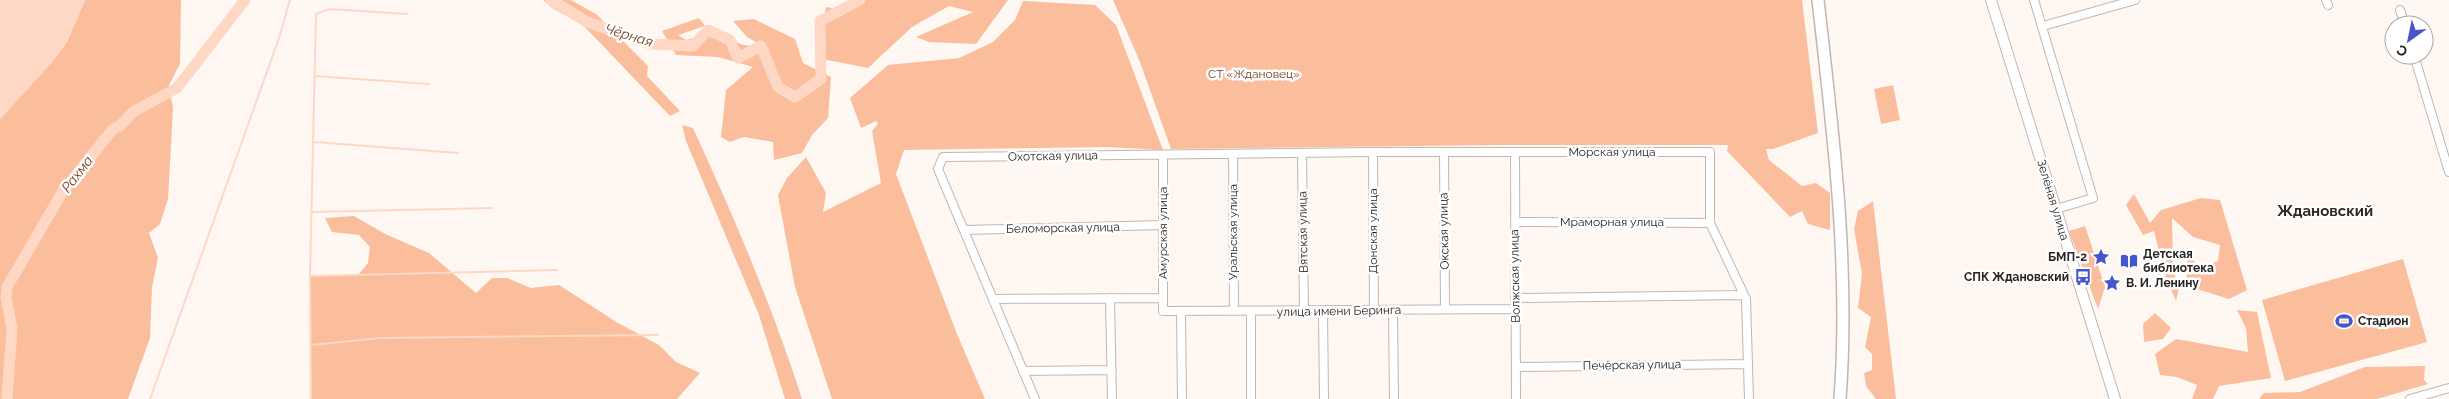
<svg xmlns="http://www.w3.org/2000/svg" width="2449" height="399" font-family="Raleway,sans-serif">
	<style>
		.green { fill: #fbbe9d }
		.water { fill: #fed8c5 }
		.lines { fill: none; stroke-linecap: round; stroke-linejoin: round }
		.stream { stroke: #fed8c5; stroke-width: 2 }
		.river { stroke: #fed8c5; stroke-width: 11 }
		.street-casing { stroke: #c1b7b2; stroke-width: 10 }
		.secondary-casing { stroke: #c1b7b2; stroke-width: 12 }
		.primary-casing { stroke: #c1b7b2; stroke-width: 14 }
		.street { stroke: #fff; stroke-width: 8 }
		.secondary { stroke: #fff; stroke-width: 10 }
		.primary { stroke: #fff; stroke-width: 11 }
		.labels { text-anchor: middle; stroke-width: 5; stroke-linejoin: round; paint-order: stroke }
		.park-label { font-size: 12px; fill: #763d1a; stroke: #fff }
		.street-label { font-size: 12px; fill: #282422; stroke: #fff }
		.poi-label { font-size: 12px; font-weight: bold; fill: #282422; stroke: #fff; text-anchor: start }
		.water-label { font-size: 14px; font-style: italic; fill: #763c1a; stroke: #fff }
		.quarter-label { font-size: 15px; font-weight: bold; fill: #2f2824; stroke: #fff }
	</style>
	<rect width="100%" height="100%" fill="#fff7f2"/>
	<path class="green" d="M85,0H181L180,64L169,85L173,108L168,199L160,224L149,233L158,258L152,287L150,338L128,399H0V119L52,62L67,42Z
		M543,0H571L596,14L648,66L647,76L680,111L670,116L582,24L552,8Z
		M866,0H1008L976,44L929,42L916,37L973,12L949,6L912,27L868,68L817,58L826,7L849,11Z
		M1113,0H1802L1818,133L1773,149H1766L1769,160L1802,186L1816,183L1830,193V230L1808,224L1802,211L1790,217L1727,151L1728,145H1499L1171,149L1140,62Z
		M1023,1L1095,5L1116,25L1163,150L1108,147L904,150L896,174L957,334L985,399H832L795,287L778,195L787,178L806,157L826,193L823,212L881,183L872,131L878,124L876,121L861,128L850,98L888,65L959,58L993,42L1015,20Z
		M699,18L705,26L678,35L686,40L721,31L740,44L770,50L747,37L733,21L754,19L795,39L803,63L831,77L828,118L812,135L802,153L774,160L773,142L744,137L730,142L721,137L726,90L753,67L718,57L676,55L662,31Z
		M1893,85L1900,120L1881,124L1874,89Z
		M682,125L693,128C734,217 772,306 802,399H785L759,315L686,141Z
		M2134,194L2150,223L2161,210L2201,198L2220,200L2247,290L2229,299L2187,286V247L2197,268L2218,261L2220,245L2193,237L2172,218L2173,269L2179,288L2176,301L2165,275L2154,231L2143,235L2126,205Z
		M1873,201L1896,399H1876L1866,386L1864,373L1872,370V354L1865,347L1871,317L1858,308L1862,274L1854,229L1858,211Z
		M354,216L385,234L429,253L476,293L492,278H507L531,288L559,285L618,323L659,345L676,362L700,373L677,399H311L310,276L358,275L368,263L370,247L359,235L332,232L325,218Z
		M2085,226L2105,287L2098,309L2069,231Z
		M2403,259L2427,342L2285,381L2262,300Z
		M2237,310L2257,312L2271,378L2219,386L2213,399H2192L2197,385L2177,377L2160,375L2155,354L2176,339L2248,352L2246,328Z
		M2155,313L2171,328L2163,339L2144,342L2143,324Z
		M2425,366L2424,380L2428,384L2377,399H2259L2264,393L2300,392L2365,367Z"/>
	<path class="water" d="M0,0H85L67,42L52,62L0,119Z"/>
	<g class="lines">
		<path class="stream" d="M314,76L429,84
			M314,142L458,153
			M312,212L492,208
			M310,276L557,270
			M311,345L380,338L658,335
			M150,399L279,38L290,0
			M311,399L310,276L316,14L329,9L407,14"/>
		<path class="river" d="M551,0L587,22L650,44L693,46L708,30L730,40L738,58L761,46L778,87L795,97L821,79L820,21L860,0
			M7,399L12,329L6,297L7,287L63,191L113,129L120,126L133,112L177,88L245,0"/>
		<g class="street-casing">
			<path id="street" d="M2034,0L2093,198L2056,209
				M2326,0L2328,5
				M2400,10L2405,25
				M2043,26L2135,0
				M2414,55L2449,172
				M1373,152L1374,310
				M1444,152L1445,309
				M1515,152L1516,399
				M1302,153L1304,311
				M1233,154L1234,311
				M1163,155V311L1515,309
				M1515,222L1710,223
				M964,230L1163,225
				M1110,298L1112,399
				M1515,298L1743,295
				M993,299L1163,298
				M1393,310L1394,399
				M1181,311L1182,399
				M1251,311V399
				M1323,311L1324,399
				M1516,367L1748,364
				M1023,371L1112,370
				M1035,399L938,169L943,157L1373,152H1710V223L1746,299L1749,399
				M2410,399L2449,388"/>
		</g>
		<g class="secondary-casing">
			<path id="secondary" d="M1991,0L2115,399"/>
		</g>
		<g class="primary-casing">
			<path id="primary" d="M1818,0C1833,133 1850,265 1840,399"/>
		</g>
		<use href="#street" class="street"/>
		<use href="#secondary" class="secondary"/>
		<use href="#primary" class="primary"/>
	</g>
	<defs>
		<g id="sight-bare" transform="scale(1.35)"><path d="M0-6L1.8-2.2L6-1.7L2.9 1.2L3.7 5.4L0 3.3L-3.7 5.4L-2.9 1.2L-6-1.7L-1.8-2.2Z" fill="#4456ca" stroke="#fff" stroke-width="2.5" paint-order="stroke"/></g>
		<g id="library-bare" transform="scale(1.35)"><path d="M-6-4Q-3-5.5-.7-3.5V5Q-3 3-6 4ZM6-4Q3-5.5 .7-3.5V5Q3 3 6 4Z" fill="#4456ca" stroke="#fff" stroke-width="2.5" paint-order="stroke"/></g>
		<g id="bus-bare" transform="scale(1.35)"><path d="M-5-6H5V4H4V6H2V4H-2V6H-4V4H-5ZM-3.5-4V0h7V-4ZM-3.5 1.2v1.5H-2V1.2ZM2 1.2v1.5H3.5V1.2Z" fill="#4456ca" stroke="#fff" stroke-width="2.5" paint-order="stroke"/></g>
		<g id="stadium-bare" transform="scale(1.35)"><path d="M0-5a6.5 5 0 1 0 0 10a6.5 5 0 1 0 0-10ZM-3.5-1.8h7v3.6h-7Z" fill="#4456ca" stroke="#fff" stroke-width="2.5" paint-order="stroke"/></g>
	</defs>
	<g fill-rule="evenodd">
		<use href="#sight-bare" x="2101" y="257"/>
		<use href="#library-bare" x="2129" y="261"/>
		<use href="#bus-bare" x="2083" y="277"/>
		<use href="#sight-bare" x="2112" y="283"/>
		<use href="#stadium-bare" x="2344" y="321"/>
	</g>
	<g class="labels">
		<g class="park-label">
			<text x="1254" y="78">СТ «Ждановец»</text>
		</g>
		<g class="street-label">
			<text x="1612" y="156">Морская улица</text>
			<text transform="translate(1053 156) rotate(-1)" y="4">Охотская улица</text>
			<text transform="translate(2053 200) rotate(73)" y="4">Зелёная улица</text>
			<text x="1612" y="226">Мраморная улица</text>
			<text transform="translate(1063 228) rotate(-1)" y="4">Беломорская улица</text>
			<text transform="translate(1373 231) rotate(-90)" y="4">Донская улица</text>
			<text transform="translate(1444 231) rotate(-91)" y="4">Окская улица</text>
			<text transform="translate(1233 232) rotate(-90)" y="4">Уральская улица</text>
			<text transform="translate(1303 232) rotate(-91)" y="4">Вятская улица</text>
			<text transform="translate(1163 233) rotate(-90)" y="4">Амурская улица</text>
			<text transform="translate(1515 276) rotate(-91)" y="4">Волжская улица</text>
			<text transform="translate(1339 311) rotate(-1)" y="4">улица имени Беринга</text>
			<text transform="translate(1632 365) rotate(-1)" y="4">Печёрская улица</text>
		</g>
		<g class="poi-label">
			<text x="2143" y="258">Детская<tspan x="2143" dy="14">библиотека</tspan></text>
			<text x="2087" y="261" text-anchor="end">БМП-2</text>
			<text x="2069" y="281" text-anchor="end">СПК Ждановский</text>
			<text x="2126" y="287">В. И. Ленину</text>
			<text x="2358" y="325">Стадион</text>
		</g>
		<g class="water-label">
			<text transform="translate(629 35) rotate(17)" y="5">Чёрная</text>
			<text transform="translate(77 174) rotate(-52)" y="5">Рахма</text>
		</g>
		<g class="quarter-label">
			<text x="2325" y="216">Ждановский</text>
		</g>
	</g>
	<g transform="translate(2409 40) rotate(213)"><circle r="24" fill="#ffffff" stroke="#a9a7a7"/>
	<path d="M0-4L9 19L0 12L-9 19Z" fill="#4456ca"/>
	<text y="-8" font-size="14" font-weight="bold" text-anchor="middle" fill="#282422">С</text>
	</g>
</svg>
